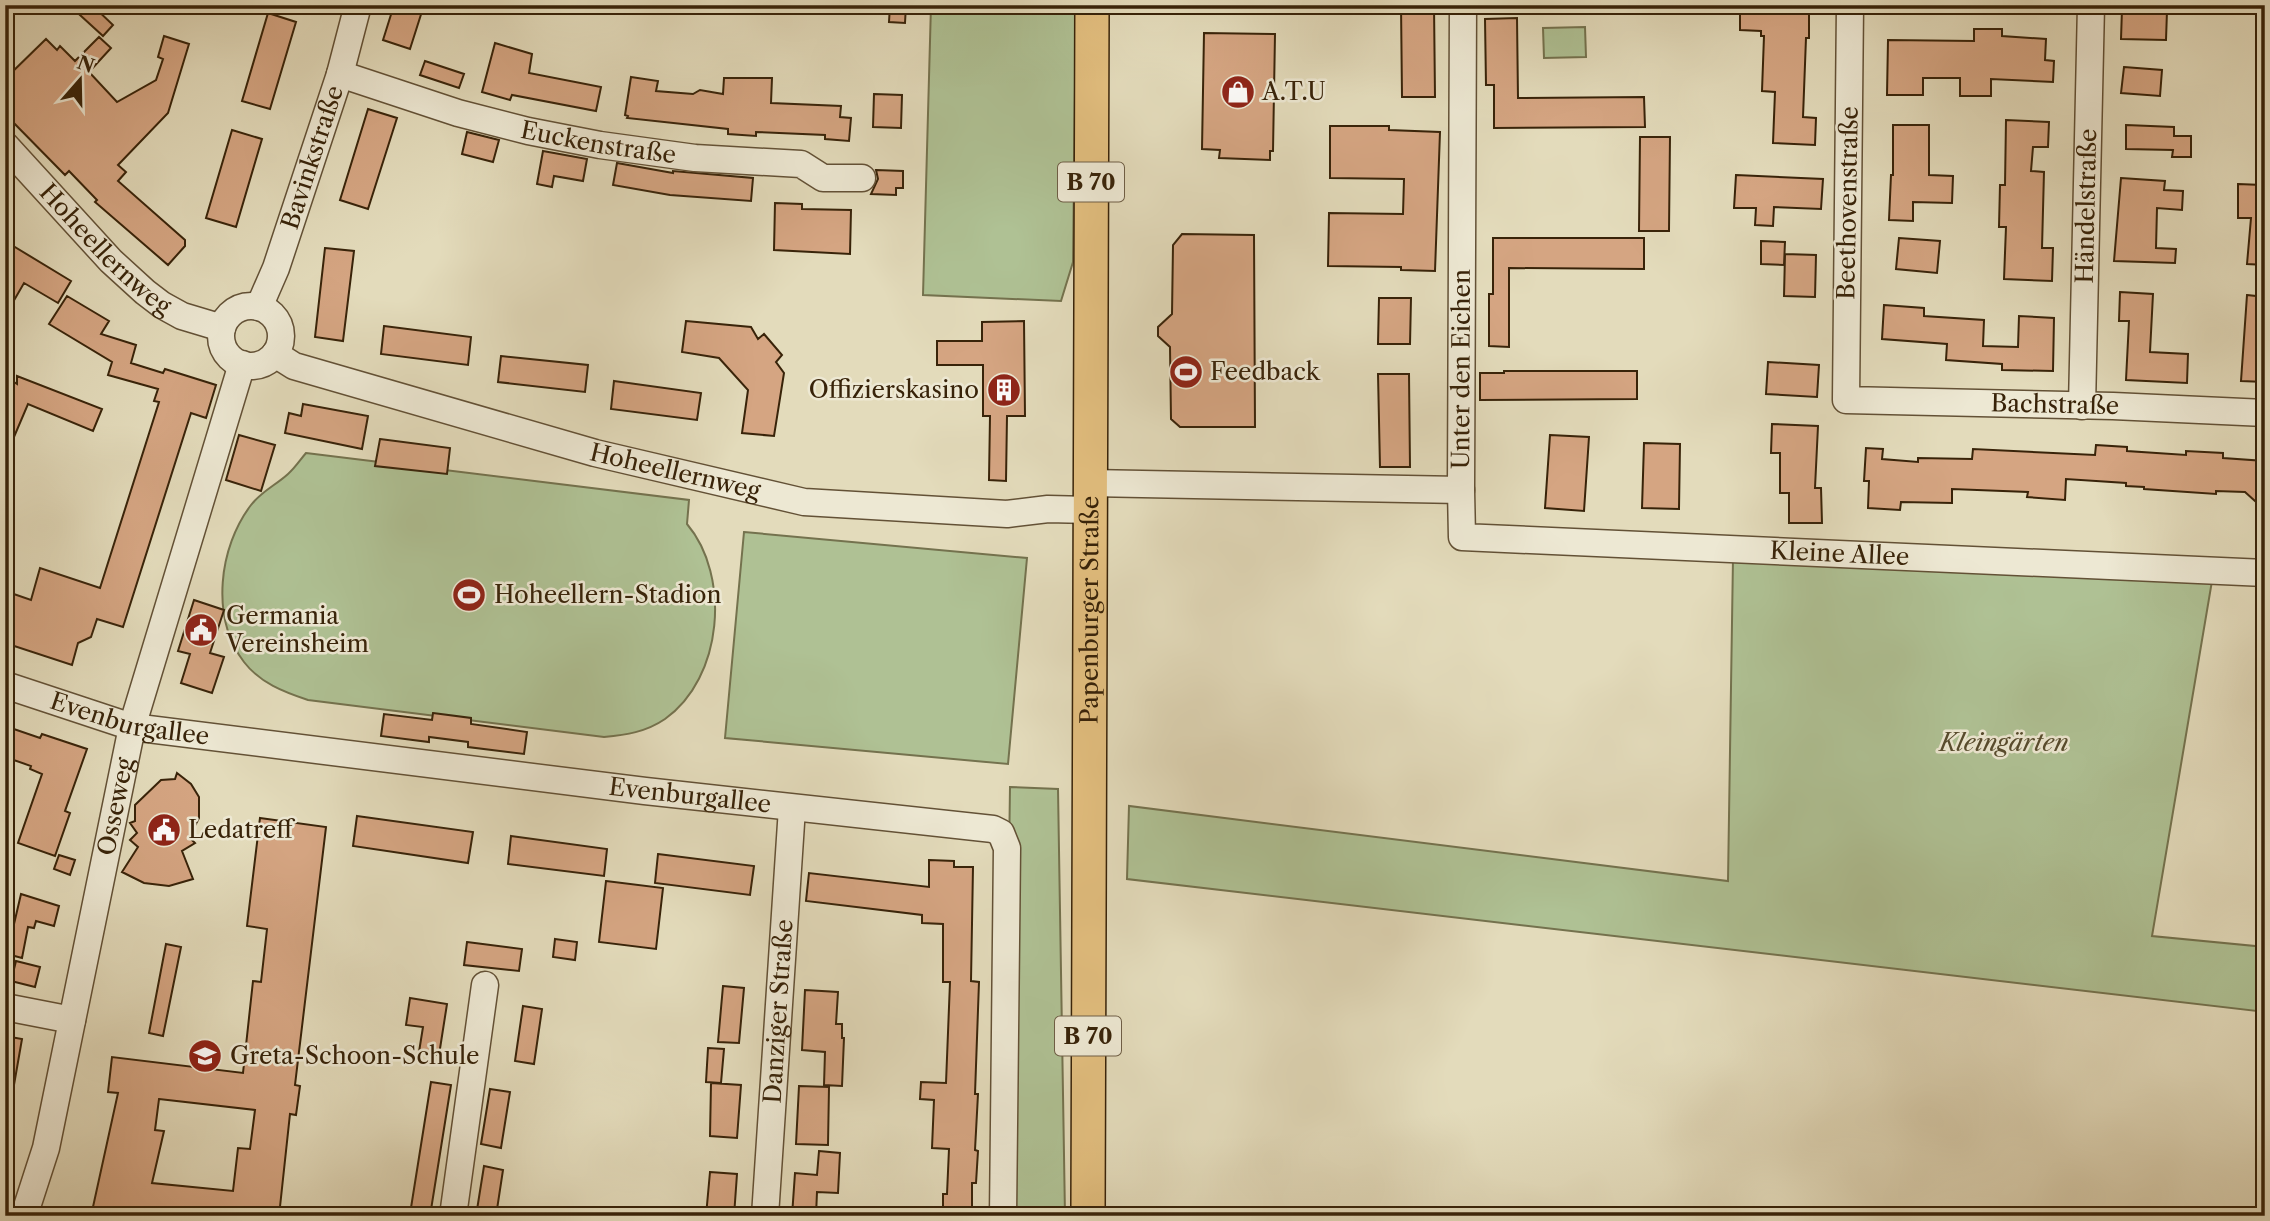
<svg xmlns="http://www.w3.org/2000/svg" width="2270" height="1221" font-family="'Libre Caslon Text',serif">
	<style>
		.green { fill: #afc194; stroke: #74724e; stroke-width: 2 }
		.building { fill: #d5a582; stroke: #382309; stroke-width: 2; fill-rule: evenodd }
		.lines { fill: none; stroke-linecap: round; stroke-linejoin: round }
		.minor-casing { stroke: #635136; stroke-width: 29 }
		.major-casing { stroke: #382309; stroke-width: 36 }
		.minor { stroke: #ede8d3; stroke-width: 26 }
		.major { stroke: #e2be7e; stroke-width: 33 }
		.labels { text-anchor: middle; stroke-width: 5; stroke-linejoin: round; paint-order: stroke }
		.shield { fill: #ede8d3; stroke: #6e5e46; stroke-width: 2 }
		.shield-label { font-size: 23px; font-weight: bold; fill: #382309 }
		.poi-label { font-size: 24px; fill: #382309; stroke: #ede8d3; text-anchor: start }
		.street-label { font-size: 24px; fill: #382309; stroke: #ede8d3 }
		.park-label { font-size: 24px; font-style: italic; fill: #564a2c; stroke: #ede8d3 }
	</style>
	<rect width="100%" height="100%" fill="#e3dbbb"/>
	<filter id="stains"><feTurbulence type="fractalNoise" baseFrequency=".00286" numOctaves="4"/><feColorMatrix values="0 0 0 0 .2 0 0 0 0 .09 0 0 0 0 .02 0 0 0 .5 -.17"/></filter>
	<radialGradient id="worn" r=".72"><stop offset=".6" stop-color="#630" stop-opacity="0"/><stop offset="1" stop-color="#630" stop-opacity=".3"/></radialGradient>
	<path class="green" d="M931,5H1076L1073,262L1061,301L923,295Z
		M1585,27L1586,57L1544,58L1543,28Z
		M306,453L689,500L687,524C731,576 723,678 665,719C646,732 626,735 604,737L308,700C284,692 260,683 244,662C210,617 219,547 251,505C262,491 276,485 288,474C295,468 300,460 306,453Z
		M744,532L1027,558L1008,764L725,738Z
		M1733,558L2212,581L2152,936L2265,947V1012L1127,879L1129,806L1728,881Z
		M1010,787L1058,789L1065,1216H1004Z"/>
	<path class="building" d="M69,5H92L113,25L103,36Z
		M394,5H424L410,49L383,40Z
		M890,5H906L905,23L889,22Z
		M1401,5H1434L1435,97H1402Z
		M1762,5H1809V38H1806L1803,117L1816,118L1815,145L1773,143L1775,92L1762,91L1764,36H1761V31L1740,30V12L1762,13Z
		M2122,9L2167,11L2166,40L2121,39Z
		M268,13L296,22L270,109L242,101Z
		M1517,18L1518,98L1644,97L1645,127L1494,128V85H1486L1485,19Z
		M1974,29H2002V36L2046,39L2045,60L2054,61L2053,82L1991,79V96H1960V78H1923V95H1887L1888,40L1974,41Z
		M1204,33L1275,34L1273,151H1270V160L1219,158L1220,150L1202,149Z
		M164,36L189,44L168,113L118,165L126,172L118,181L185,240V246L168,265L95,202L97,200L69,171L65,175L5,114V79L46,39L57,50L60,46L75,61L99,37L111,48L89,72L117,102L156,80L163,59L158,57Z
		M495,43L532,54L529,73L601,87L596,111L512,95L510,100L482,92Z
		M425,61L464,74L459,88L420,75Z
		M2124,67L2162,70L2160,96L2121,93Z
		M631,77L658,81L656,91L693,94L700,90L723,94L724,78H772L771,103L841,106L840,117L851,118L849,141L825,139V135L756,132V136L728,134V129L627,118L628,116L625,115Z
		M874,94L902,95L901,128L873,127Z
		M368,109L397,118L368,209L340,200Z
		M2006,120L2049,122L2048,147H2033L2031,171L2044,172L2042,248H2053L2052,281L2004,279L2006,227H1999L2000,185H2005Z
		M1893,125H1929V175L1953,176L1952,203L1913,202V221L1889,220L1891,175H1893Z
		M2126,125L2174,127V136H2191V157H2172L2173,150L2126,149Z
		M1330,126H1389V130L1440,132L1435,271L1401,270V267L1328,266L1329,213L1403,214L1404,179L1330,178Z
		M232,130L262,139L236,227L206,218Z
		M467,132L499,140L493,162L462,154Z
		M1640,137H1670L1669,231H1639Z
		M543,151L587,159L583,181L554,176L552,187L537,184Z
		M617,163L673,173V171L753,178L751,201L670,195L613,185Z
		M876,170L903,171V188H896V195L871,194L878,179Z
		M1736,175L1823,179L1821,209L1774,207L1773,226L1755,225L1756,208H1734Z
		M2121,178L2165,181L2164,190L2183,191L2182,210L2157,208L2156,248L2176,249L2175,263L2114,261Z
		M2238,184L2262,185V192H2265V265L2247,264L2251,218H2238Z
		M775,203L802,204V209L851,210L850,254L774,250Z
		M1182,234L1254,235L1255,427H1180L1171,419L1170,347L1158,336V327L1172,314L1173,245Z
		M1493,238H1644V269L1509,268V347L1489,346V294H1493Z
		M1899,238L1940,241L1937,273L1896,269Z
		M5,241L71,281L58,303L24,283L5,316Z
		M1761,241L1785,242L1784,265L1761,264Z
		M325,248L354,251L343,341L315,337Z
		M1785,254L1816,255L1815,297L1784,296Z
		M2120,292L2153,294L2150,352L2188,354L2187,383L2126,380L2129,321H2119Z
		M2247,295L2265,297V382L2241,381Z
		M67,296L109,321L101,334L136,345L131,363L163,373L165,369L216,385L206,418L191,413L123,627L97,619L91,637L78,643L72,665L5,643V591L31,600L40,568L100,588L159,402L154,401L158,389L108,375L112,362L49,324Z
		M1379,298H1411L1410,344H1378Z
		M1884,305L1924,308V316L1984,320L1983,346L2018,347L2019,316L2054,318L2053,371L2002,370V364L1946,360L1947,344L1882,339Z
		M686,321L751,327L758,339L764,334L782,355L776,362L784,373L774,436L742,433L748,390L719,358L682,352Z
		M1024,321L1025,416H1007L1006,481L989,480L990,416H983V365H937V341H982V322Z
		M384,326L471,337L468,365L381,354Z
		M501,356L588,365L585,392L498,382Z
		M1768,362L1819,365L1817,397L1766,394Z
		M1504,371H1637V399L1480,400V373H1504Z
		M1378,374H1409L1410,467H1380Z
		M5,376L17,384V376L102,409L93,431L28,404L5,458Z
		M614,381L701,393L697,420L611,409Z
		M303,404L368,416L362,449L285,433L289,413L301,416Z
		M1772,424L1818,426L1815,488H1821L1822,523H1789V493H1780V453H1771Z
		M239,435L275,445L261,491L226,480Z
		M1550,435L1589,437L1584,511L1545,508Z
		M380,439L450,448L447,474L375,466Z
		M1644,443L1680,444L1679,509L1642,508Z
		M2096,445L2127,447V451L2186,455V451L2223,453V458L2265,461V510L2245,492L2216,491V494L2144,489V487L2126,486V483L2066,479L2065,500L2027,497L2028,492L1952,489V503L1901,502L1900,510L1868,508L1869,481H1864L1866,448L1883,449L1882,459L1918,462V458L1972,459L1973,449L2095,455Z
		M194,600L224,610L210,653L224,657L212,693L181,683L190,654L178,651Z
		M433,713L471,718V724L527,732L524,754L468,747V742L429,737V742L381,736L384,714L432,720Z
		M5,726L40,738L42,734L87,749L65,811L70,813L55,856L18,843L42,774L30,769L31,766L5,757Z
		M177,773L191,784L199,797V818L189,837L195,843L182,851L193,879L169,886L144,883L122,872L138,847L130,840L137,833L130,823L135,821V805L161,780L175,779Z
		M357,816L473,832L468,863L353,846Z
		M260,818L326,827L295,1085L300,1086L296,1115L290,1114L279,1216H91L118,1093L108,1092L112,1057L243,1073L253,981L261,982L267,929L247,926ZM159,1099L255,1110L250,1149L238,1148L233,1191L152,1183L164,1131L155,1130Z
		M511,836L607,849L604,876L508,864Z
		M658,854L754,866L750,895L655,883Z
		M59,855L75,860L70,875L54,869Z
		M929,860L954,861V867H973L971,981L979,982L975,1094H978L975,1150L978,1151L976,1183H972V1216H943V1194H947L949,1149L932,1148L934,1100L920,1099L921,1082L946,1083L950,982H943V924L922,923V915L806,901L809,873L929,887Z
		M606,881L663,888L656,949L599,942Z
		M21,894L59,906L54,926L36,921L34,928L28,927L22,958L7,954Z
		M555,939L577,942L575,960L553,957Z
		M467,942L522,949L519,971L464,965Z
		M166,944L181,947L163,1036L149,1033Z
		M16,961L40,967L35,987L11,981Z
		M723,986L744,988L739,1043L718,1042Z
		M805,990L838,992L836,1024H842V1038H844L842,1086L824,1085L825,1052L802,1050Z
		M410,998L447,1004L439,1055L419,1052L423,1027L406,1025Z
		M523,1006L542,1009L534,1064L515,1061Z
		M5,1036L22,1039L14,1085L5,1084Z
		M708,1048L724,1049L721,1083L706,1082Z
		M431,1082L451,1085L430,1216H418L410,1214Z
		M711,1083L741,1085L737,1138L710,1136Z
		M799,1086L829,1087L828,1145L796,1144Z
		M490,1089L510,1092L501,1148L481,1144Z
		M819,1151L840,1153L838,1193L817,1192L816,1216H792L795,1173L817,1175Z
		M484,1166L503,1170L496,1216H476Z
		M710,1172L737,1174L734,1216H706Z"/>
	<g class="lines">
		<g class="minor-casing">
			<g id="minor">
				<path id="s1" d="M1850,5L1846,400L2113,406L2265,413"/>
				<path id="s2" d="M340,74L458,113L528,131L600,145L695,158L801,164L823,178H862"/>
				<path id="s3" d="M5,145L111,261L145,292L162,305L182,316L222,328"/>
				<circle cx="251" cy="336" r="30"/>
				<path id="s4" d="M259,307L276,268L340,74L358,5"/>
				<path id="s5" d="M275,354L294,366L595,453L804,502L1007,514L1048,509L1090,510"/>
				<path id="s6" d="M2082,406L2091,5"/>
				<path id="s7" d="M1090,483L1461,490L1463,5"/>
				<path id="s8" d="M1461,490L1462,537L2265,573"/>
				<path id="s9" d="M5,685L132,727L645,791L993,829L1001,833L1007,848L1003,1216"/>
				<path d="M5,1007L72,1020"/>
				<path id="s10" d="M24,1216L46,1148L132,727L242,364"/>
				<path d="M453,1216L485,985"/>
				<path id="s11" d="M765,1216L792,808"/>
			</g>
		</g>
		<g class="major-casing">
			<g id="major">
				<path id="s12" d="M1088,1216L1092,5"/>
			</g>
		</g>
		<use href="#minor" class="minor"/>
		<use href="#major" class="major"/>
	</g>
	<defs>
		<g id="shop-disc" transform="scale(1.75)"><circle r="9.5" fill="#8f2418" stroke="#ede8d3"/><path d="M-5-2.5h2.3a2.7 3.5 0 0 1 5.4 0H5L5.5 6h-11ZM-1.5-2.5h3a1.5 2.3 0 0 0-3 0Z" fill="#fff"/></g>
		<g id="stadium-disc" transform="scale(1.75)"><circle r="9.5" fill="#8f2418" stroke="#ede8d3"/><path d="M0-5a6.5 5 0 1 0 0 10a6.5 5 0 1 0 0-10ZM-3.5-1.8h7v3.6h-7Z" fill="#fff"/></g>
		<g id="building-disc" transform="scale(1.75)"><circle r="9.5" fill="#8f2418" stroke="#ede8d3"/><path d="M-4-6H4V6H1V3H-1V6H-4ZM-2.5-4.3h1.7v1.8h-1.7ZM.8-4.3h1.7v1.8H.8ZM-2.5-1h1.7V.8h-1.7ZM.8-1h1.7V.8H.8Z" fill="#fff"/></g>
		<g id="civic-disc" transform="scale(1.75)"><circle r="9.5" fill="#8f2418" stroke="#ede8d3"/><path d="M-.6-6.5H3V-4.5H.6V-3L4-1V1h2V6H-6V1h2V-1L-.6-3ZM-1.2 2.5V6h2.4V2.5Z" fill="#fff"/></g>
		<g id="school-disc" transform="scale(1.75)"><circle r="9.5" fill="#8f2418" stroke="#ede8d3"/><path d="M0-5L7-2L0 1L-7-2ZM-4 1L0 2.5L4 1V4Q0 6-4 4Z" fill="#fff"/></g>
	</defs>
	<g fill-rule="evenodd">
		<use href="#shop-disc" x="1238" y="92"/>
		<use href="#stadium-disc" x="1186" y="372"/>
		<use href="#building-disc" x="1004" y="390"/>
		<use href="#stadium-disc" x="469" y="595"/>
		<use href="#civic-disc" x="201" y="630"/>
		<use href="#civic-disc" x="164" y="830"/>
		<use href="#school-disc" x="205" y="1056"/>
	</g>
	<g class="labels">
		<g class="shield">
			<rect x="1058" y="162.5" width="66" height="39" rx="5"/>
			<rect x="1055" y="1016.5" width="66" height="39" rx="5"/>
		</g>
		<g class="shield-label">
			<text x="1091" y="190">B 70</text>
			<text x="1088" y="1044">B 70</text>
		</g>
		<g class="poi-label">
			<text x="1262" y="100">A.T.U</text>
			<text x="1210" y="380">Feedback</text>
			<text x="979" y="398" text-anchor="end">Offizierskasino</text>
			<text x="494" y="603">Hoheellern-Stadion</text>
			<text x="226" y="624">Germania<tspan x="226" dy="28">Vereinsheim</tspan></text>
			<text x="188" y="838">Ledatreff</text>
			<text x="230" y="1064">Greta-Schoon-Schule</text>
		</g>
		<g class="street-label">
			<text dy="8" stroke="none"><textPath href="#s2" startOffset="268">Euckenstraße</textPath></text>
			<text dy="8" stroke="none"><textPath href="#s4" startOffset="159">Bavinkstraße</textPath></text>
			<text transform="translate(1848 203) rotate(-89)" y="8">Beethovenstraße</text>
			<text dy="8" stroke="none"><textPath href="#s6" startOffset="200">Händelstraße</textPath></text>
			<text dy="8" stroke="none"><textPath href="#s3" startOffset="145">Hoheellernweg</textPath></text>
			<text dy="8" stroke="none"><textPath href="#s7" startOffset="492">Unter den Eichen</textPath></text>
			<text dy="8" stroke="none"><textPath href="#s1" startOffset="604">Bachstraße</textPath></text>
			<text dy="8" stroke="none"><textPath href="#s5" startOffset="418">Hoheellernweg</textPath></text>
			<text dy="8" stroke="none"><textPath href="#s8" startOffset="425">Kleine Allee</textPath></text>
			<text dy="8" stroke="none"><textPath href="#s12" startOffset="606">Papenburger Straße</textPath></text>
			<text dy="8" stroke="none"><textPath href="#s9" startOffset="130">Evenburgallee</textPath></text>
			<text dy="8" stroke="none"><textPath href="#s9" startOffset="696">Evenburgallee</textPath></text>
			<text dy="8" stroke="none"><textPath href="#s10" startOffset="420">Osseweg</textPath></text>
			<text dy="8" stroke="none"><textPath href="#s11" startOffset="205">Danziger Straße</textPath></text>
		</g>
		<g class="park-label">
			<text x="2004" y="751">Kleingärten</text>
		</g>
	</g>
	<rect width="2270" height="1221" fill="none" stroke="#e3dbbb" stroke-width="28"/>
	<rect x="7" y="7" width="2256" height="1207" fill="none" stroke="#382309" stroke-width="3.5"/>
	<rect x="14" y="14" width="2242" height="1193" fill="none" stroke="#382309" stroke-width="2"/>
	<g transform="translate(80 80) rotate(20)" stroke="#ede8d3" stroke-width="5" paint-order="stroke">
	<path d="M0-5L12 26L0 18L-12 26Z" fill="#382309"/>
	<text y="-10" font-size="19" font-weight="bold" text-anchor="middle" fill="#382309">N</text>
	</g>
	<rect width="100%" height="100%" filter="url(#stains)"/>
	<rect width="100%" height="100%" fill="url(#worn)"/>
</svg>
